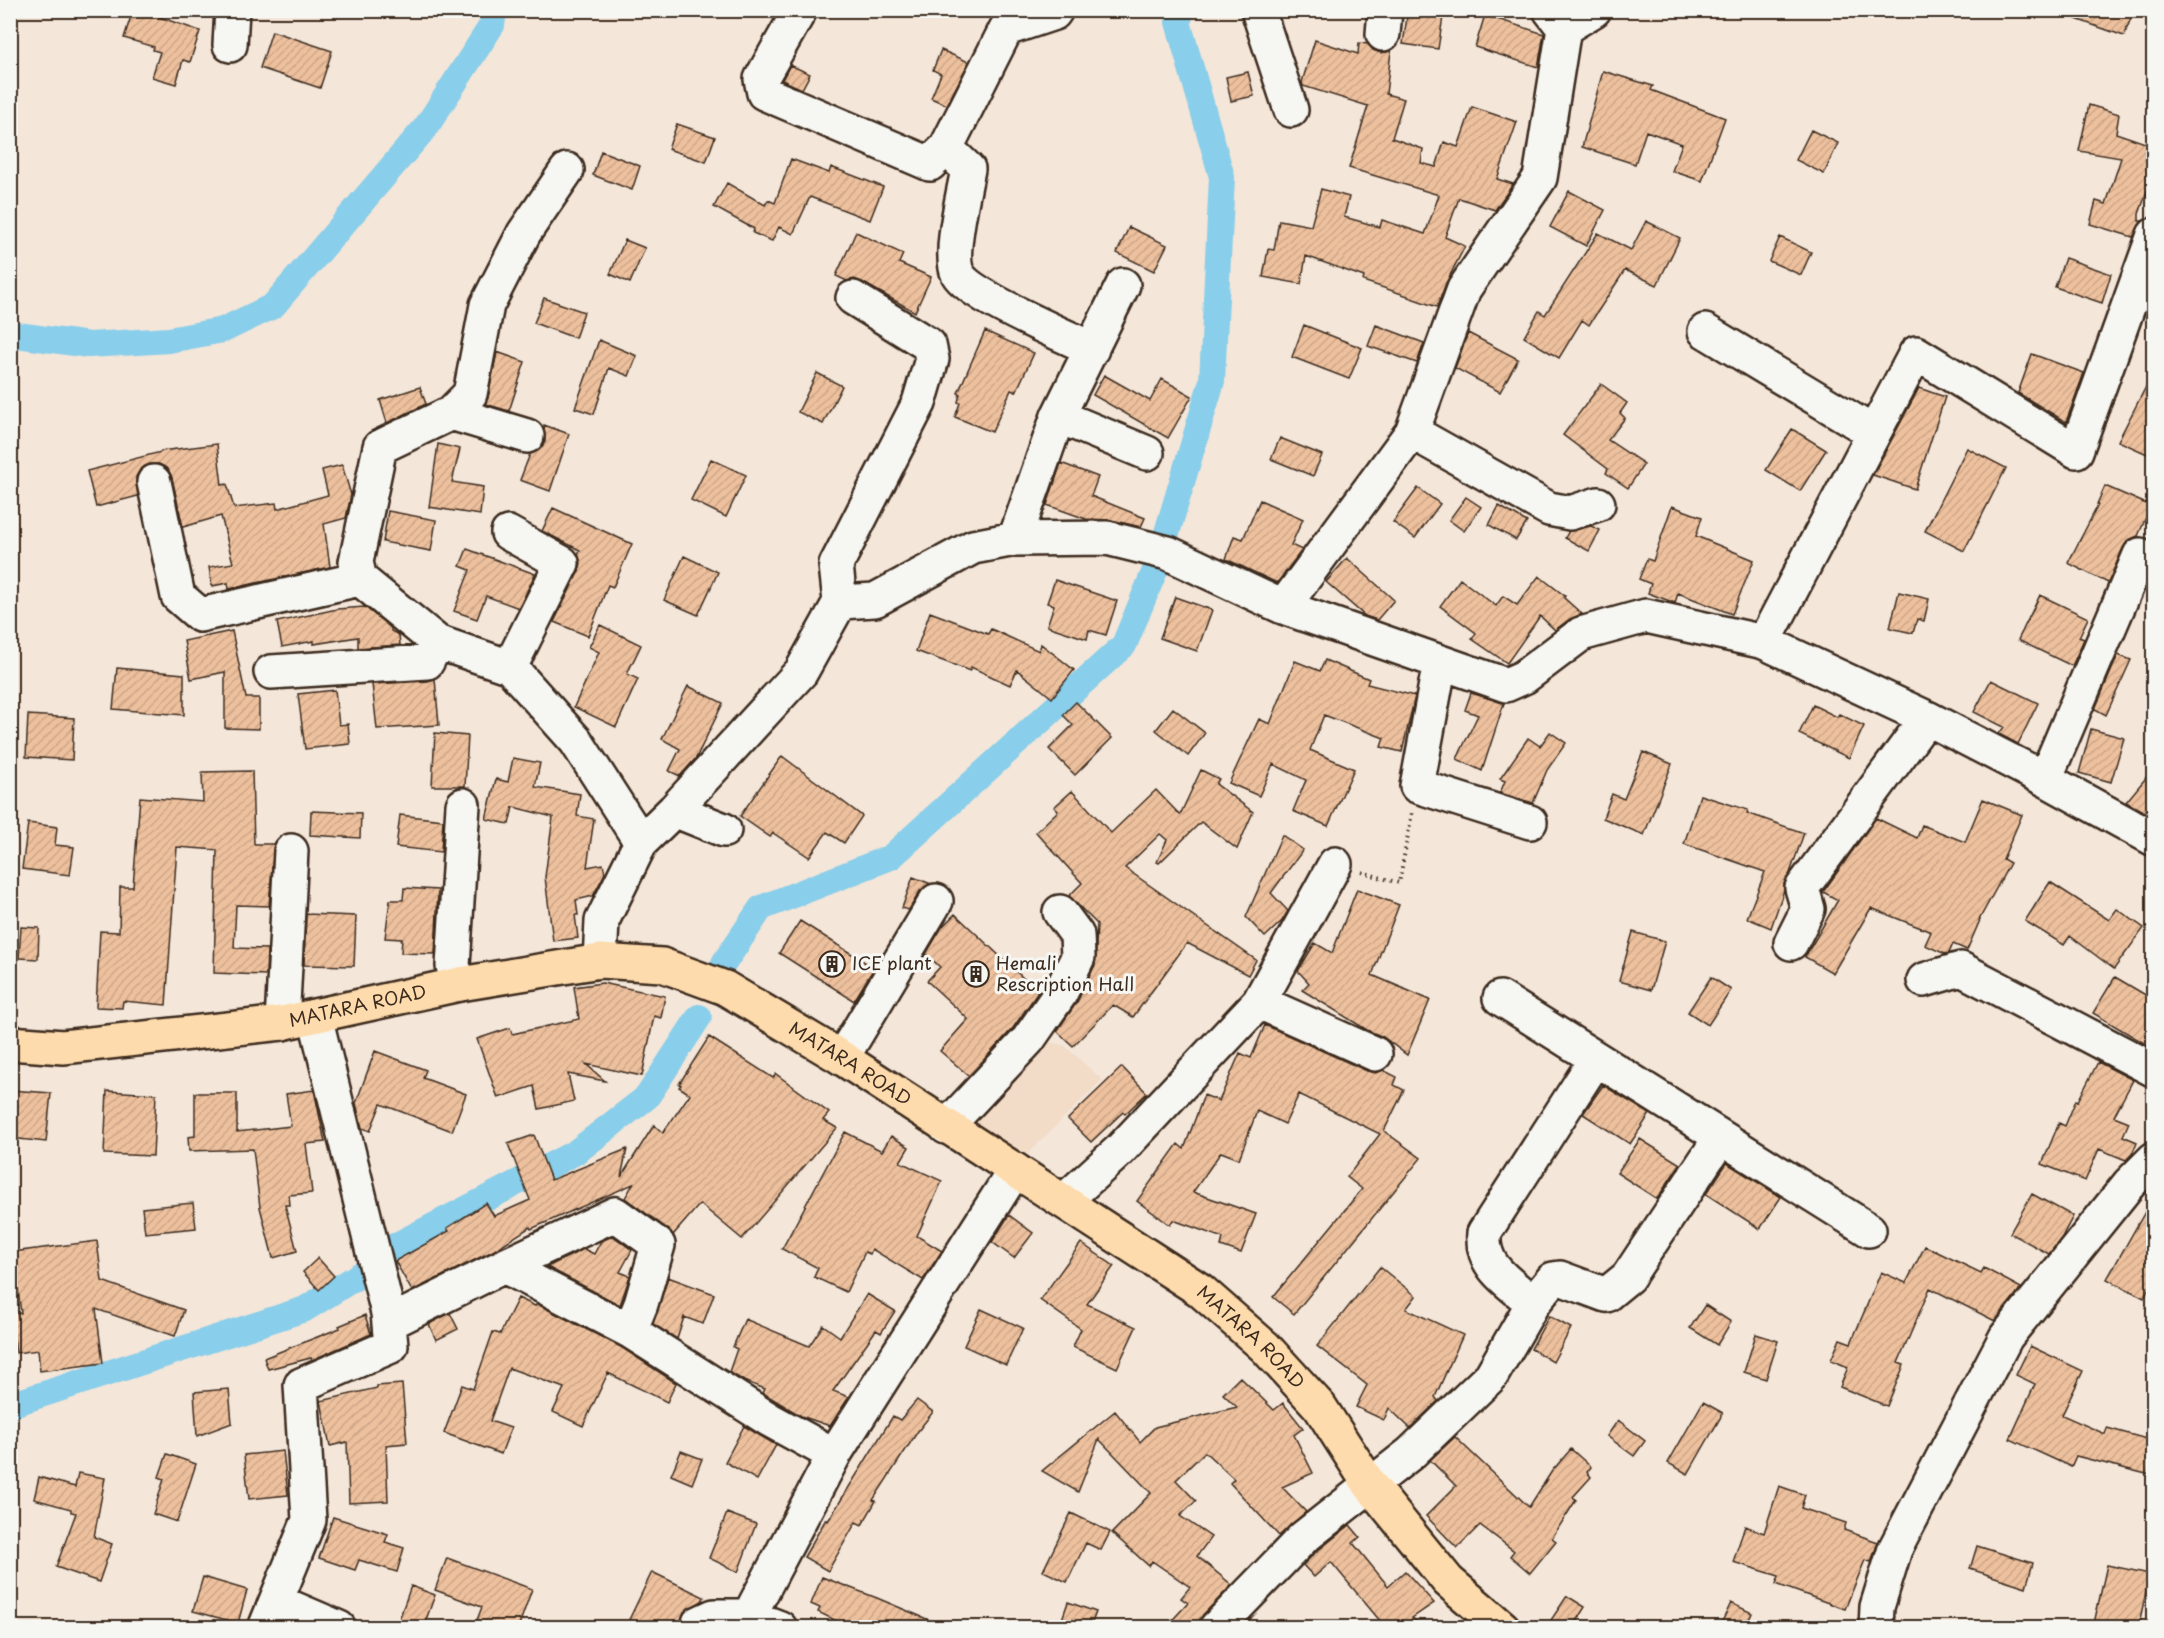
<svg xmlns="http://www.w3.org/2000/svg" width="2164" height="1638" font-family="'Playpen Sans',sans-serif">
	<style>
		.built { fill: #f2dbc7 }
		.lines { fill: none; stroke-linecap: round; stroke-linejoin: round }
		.canal { stroke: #89ceea; stroke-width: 26 }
		.building { fill: url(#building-hatch); stroke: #3b2a1e; stroke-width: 1.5 }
		.minor-casing { stroke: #3b2a1e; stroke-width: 38 }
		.highway-casing { stroke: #3b2a1e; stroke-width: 38 }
		.path { stroke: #3b2a1e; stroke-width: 4; stroke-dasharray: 1.5 4.5; stroke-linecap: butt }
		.minor { stroke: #f6f6f2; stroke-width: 33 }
		.highway { stroke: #fedbac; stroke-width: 33 }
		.labels { text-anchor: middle; stroke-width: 6; stroke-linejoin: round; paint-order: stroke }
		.poi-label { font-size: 18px; fill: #3b2a1e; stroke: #f6f6f2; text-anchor: start }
		.street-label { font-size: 18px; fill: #3b2a1e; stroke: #f6f6f2 }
	</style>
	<defs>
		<pattern id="building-hatch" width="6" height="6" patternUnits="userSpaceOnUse" patternTransform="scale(1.5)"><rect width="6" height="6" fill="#eec19e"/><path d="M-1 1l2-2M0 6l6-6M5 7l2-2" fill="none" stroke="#cda688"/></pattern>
	</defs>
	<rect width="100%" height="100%" fill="#f4e6d9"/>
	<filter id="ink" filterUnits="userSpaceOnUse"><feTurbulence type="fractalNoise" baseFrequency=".0167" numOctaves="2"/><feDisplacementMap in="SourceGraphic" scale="12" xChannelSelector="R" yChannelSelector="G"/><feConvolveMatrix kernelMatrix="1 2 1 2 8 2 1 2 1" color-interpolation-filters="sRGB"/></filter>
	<g filter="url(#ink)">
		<path class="built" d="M1046,1041L1065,1046L1102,1080L1016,1165L965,1116Z"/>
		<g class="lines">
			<path class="canal" d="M10,334L89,345L169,340L223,330L273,306L426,127L492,25L494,10
				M724,963L761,908L891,857L1124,645L1158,563L1212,381L1222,177L1178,22L1182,10
				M385,1251L576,1152L647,1097L699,1017
				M10,1405L305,1309L366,1271"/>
		</g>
		<path class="building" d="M133,10H161L159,17L200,31L190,62L183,60L176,84L152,77L160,52L153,50L154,47L124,38Z
			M1408,10H1444L1438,49L1403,44Z
			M2060,10H2134L2124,36L2059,13Z
			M1485,15L1544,34L1538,67L1475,47Z
			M272,31L332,51L320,88L260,68Z
			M1315,40L1358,54L1359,43L1368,44L1373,50L1381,53L1391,51L1386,94L1404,99L1392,138L1423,149L1421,163L1436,167L1444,142L1458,147L1472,107L1517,122L1497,179L1513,184L1495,210L1459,198L1445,237L1465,246L1446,283L1437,307L1408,297V296L1363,281L1364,277L1306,256L1301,284L1263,277L1268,249L1274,250L1279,220L1311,226L1321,189L1349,197L1344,217L1380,227L1382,220L1425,234L1439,195L1349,168L1368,106L1303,86L1302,82Z
			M941,50L969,62L947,105L931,98L941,74L933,70Z
			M790,65L810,74L802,89L782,80Z
			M1603,71L1653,86L1651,90L1725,118L1702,181L1672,171L1682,144L1646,131L1635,164L1582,147Z
			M1248,72L1254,96L1231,101L1226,77Z
			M2089,105L2119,114L2116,133L2154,146V172L2139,214V221H2142L2133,237L2090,224L2096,201L2106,204L2121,158L2079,151Z
			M677,124L715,137L706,162L668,149Z
			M1811,130L1838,143L1824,174L1796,160Z
			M601,151L640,166L632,190L593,175Z
			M791,159L829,173L831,167L883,187L870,220L810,197L793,234L779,227L772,241L753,233L754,229L714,207L727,183L765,205L768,200L775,203Z
			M1569,191L1605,210L1586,246L1550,227Z
			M1646,221L1680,238L1657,285L1625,270L1589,325L1582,320L1559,358L1524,337L1539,311L1545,315L1598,233L1631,250Z
			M1129,227L1167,245L1154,271L1117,253Z
			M856,232L903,254L899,263L931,277L915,312L862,282L854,279L847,281L836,276Z
			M1780,237L1811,252L1801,275L1769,261Z
			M625,240L645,248L630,283L610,274Z
			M2065,258L2111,274L2102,303L2055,287Z
			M544,298L584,312L575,338L534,323Z
			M1304,325L1362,348L1349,379L1292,357Z
			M1376,325L1424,343L1417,363L1368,346Z
			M985,331L1034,353L1016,392L1011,390L992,432L955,417L960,403L958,402L960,394L958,393Z
			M1468,333L1518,359L1500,392L1455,368Z
			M599,340L637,356L629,376L609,368L594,414L575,408Z
			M497,352L525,362L509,411L485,404L488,398Z
			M2032,354L2084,373L2066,422L2018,393Z
			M2154,371V457L2118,441Z
			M817,373L842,386L823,424L798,412Z
			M1104,375L1150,401L1162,379L1192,396L1168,438L1093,395Z
			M1601,384L1627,403L1620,413L1625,418L1608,440L1644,464L1628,488L1606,473L1608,469L1563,435Z
			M420,387L426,404L387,423L380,400Z
			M1919,388L1945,397L1915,489L1873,475Z
			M544,425L569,434L550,491L520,480L530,454L539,450L545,442Z
			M1792,429L1826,450L1800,491L1766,470Z
			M1280,438L1322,455L1313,476L1271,459Z
			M217,444L222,485L227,484L234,508L276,503L277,509L328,495L322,470L342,465L351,495L346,518L324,524L330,567L229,589L228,583L212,586L209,567L233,563L221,516L183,527L172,478L168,469L159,464H150L141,468L136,477L138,496L96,507L87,471L161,452V451Z
			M438,444L460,449L452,482L483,487L480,515L429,507Z
			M1967,448L2006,468L1964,551L1925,531Z
			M711,459L746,475L726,517L691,500Z
			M1061,463L1098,477L1091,496L1145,518L1141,527L1111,520L1086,519L1047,505Z
			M2105,486L2151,506L2138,536L2128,540L2123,548L2108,583L2068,563L2098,505L2097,504Z
			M1418,488L1440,504L1415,538L1393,522Z
			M1466,497L1481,507L1464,531L1449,520Z
			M1260,500L1303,519L1291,545L1302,550L1277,583L1226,559L1234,536L1243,539Z
			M1499,506L1527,522L1516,540L1489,525Z
			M1672,506L1702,517L1696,536L1754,560L1732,614L1678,593L1675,603L1648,593L1651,584L1639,579L1647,559L1653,561Z
			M553,508L632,544L613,587L608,585L588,636L554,622L579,571L581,563L578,554L580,550L542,531Z
			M388,511L436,520L431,551L383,542Z
			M1591,526L1600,530L1589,551L1565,538L1569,531Z
			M467,549L535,574L519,608L486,596L477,619L454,611L470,570L460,566Z
			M684,556L718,572L698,615L664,600Z
			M1347,558L1394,600L1377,620L1365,616L1326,582Z
			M1539,576L1565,596L1564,598L1582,614L1570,619L1555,630L1540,616L1507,663L1472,639L1476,633L1440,606L1460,579L1496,606L1503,596L1517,605Z
			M1055,580L1117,601L1106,635L1089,630L1087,639L1047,626L1054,605L1047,603Z
			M1899,592L1929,599L1924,621L1917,619L1913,633L1890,628Z
			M2040,595L2088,618L2079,637L2084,639L2072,666L2018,640Z
			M1175,597L1212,610L1197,651L1160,638Z
			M365,607L391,628V631L399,635L400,645L358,648V637L314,644V641L282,647L277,622L337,609Z
			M930,612L988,634L991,629L1039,651L1041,644L1074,670L1052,698L1017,670L1010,685L971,667L970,671L916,651Z
			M600,625L641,645L627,674L638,679L616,727L574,707L599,652L589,647Z
			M232,631L246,698H259V729L225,728V672L191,679L184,641Z
			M2118,655L2131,660L2106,715L2095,709Z
			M1325,660L1369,679L1367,684L1415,696L1402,752L1381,747L1384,738L1324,715L1310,750L1354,769L1328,826L1293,811L1306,780L1273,764L1259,796L1229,783L1259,719L1270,724L1295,661L1320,671Z
			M117,668L184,674V715L113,709Z
			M435,679L439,725L377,729L372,684L428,681Z
			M1991,680L2038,703L2018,744L1999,734L2004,727L1974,712Z
			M688,686L723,703L696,758L680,776L669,771L680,749L662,739Z
			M335,690L339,725L348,724L350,744L305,749L298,694Z
			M1471,693L1504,703L1482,771L1457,759L1478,715L1465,710Z
			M1076,702L1112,738L1075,775L1049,749L1073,725L1063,715Z
			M1813,705L1837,717L1839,714L1864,726L1849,758L1799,734Z
			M1173,708L1205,733L1188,756L1156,730Z
			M28,715L74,718L72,760L26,757Z
			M2091,729L2124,738L2111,782L2079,773Z
			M1550,732L1566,743L1547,770L1533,803L1500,793L1505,781L1500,779L1528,738L1540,746Z
			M435,733L468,736L465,786H432Z
			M1643,752L1672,764L1644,835L1603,818L1612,794L1624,799Z
			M782,756L862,816L844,843L827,832L809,857L773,833L770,837L740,816Z
			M513,758L540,763L535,787L580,794L577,816L594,819L587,867L603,864L605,873L593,896L576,900L578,915H575L578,938L553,941L545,877L553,817L513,807L509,824L486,819L496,779L508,782Z
			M2154,768V817L2126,802Z
			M1201,770L1219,779L1216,784L1253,812L1237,849L1201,822L1159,863L1157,862L1167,840L1160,834L1125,868L1256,960L1248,975L1187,943L1133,1017L1113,1005L1073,1046L1057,1031L1077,1002L1095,965L1097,924L1069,896L1082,883L1036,832L1058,811L1054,807L1072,791L1111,833L1156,790L1180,815Z
			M252,771L254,844H274L269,906L236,905L234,948L267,949L266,975L214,973L217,850L177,847L166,1005L123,1001L122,1008L96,1007L100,931L119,932L120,887H133L140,797L203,802L202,772Z
			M1700,795L1748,810L1747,813L1804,833L1790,873L1784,884V890L1771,928L1747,918L1765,872L1684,844Z
			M1983,799L2022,815L2003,859L2010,863L1979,920H1980L1967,950L1953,944L1949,953L1945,954L1925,945L1931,932L1871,908L1833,973L1805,957L1838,900L1823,892L1876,818L1917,838L1922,825L1965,842Z
			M311,811L361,813L360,838L310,835Z
			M400,815L443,820L441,852L396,847Z
			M28,823L57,827L55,845L74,847L70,875L22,869Z
			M1282,835L1303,850L1271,893L1288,911L1282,921L1265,937L1246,917Z
			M913,877L931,884L920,891L909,910L902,908Z
			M2050,882L2109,920L2117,909L2144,928L2114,969L2070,936L2064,945L2025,921Z
			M404,888L438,890L435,954L401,953L402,939L385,938L390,900H403Z
			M1357,889L1399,905L1372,975L1430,1000L1407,1055L1383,1037L1367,1030L1302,990L1309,983L1298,971L1315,943L1332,953Z
			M306,914L356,916L354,966L304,965Z
			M955,914L1038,992L1013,1028L969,1076L940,1051L968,1019L927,981L940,967L926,954L942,927Z
			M800,921L874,968L854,1001L779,953Z
			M21,927L39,928L38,959L19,958Z
			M1633,932L1665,941L1651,990L1619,981Z
			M1711,977L1731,990L1708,1025L1688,1012Z
			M2115,977L2154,1000V1049L2093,1013Z
			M602,983L665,996L661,1018L654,1016L642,1076L586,1064L605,1081L568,1074L574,1101L539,1109L534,1086L498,1098L477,1039L510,1028L512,1034L579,1019L574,987Z
			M1265,1025L1367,1071L1376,1073L1383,1070L1397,1077L1394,1085L1404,1090L1384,1131L1421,1158L1294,1314L1273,1297L1362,1189L1347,1177L1380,1134L1299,1094L1285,1124L1257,1111L1239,1159L1221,1152L1193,1192L1256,1214L1241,1253L1221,1246L1223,1238L1173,1220L1170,1225L1137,1201L1178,1144L1184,1149L1204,1095L1219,1101L1240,1053L1251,1058Z
			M709,1037L773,1078L776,1074L829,1113L823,1120L837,1128L742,1239L700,1204L673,1235L669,1230L625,1198L633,1184L531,1229L530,1227L493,1251L412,1291L395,1261L449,1231L447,1228L486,1203L494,1216L530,1200L508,1144L534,1135L551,1180L627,1149L621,1177L654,1125L663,1133L690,1094L679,1087L681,1085L679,1084Z
			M375,1051L426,1070L423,1078L466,1094L452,1131L381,1104L370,1131L362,1128L356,1103Z
			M2098,1062L2133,1080L2114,1116L2129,1122L2123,1136L2137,1142L2132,1154L2126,1160L2099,1149L2085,1181L2042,1164L2059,1123L2065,1126L2076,1100L2078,1101Z
			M1122,1067L1147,1093L1125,1114L1123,1112L1091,1142L1068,1119Z
			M1603,1085L1650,1114L1630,1144L1583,1114Z
			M10,1090L51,1093L46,1142L10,1138Z
			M314,1090L325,1142L306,1144L312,1193L289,1195L290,1205H285L297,1251L273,1258L260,1207L253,1149L189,1151L188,1137L195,1136V1093H237V1132L291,1126L286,1094Z
			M107,1091L156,1094L153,1156L104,1154Z
			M845,1132L882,1151L891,1136L909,1147L900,1162L942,1181L917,1236L942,1251L923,1280L872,1249L870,1254L865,1252L846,1292L814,1277L818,1268L782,1249Z
			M1640,1139L1680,1164L1657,1199L1617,1173Z
			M1727,1163L1781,1197L1760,1229L1706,1194Z
			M2032,1194L2073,1216L2062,1237L2049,1254L2010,1233Z
			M2154,1196V1278L2144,1298L2107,1279Z
			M193,1203L196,1228L145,1233L142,1208Z
			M1009,1215L1033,1233L1014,1258L992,1242Z
			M613,1236L632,1250L620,1272L630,1276L620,1305L547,1267L584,1249L594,1254L601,1241Z
			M97,1241L102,1281L184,1310L175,1336L96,1309L103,1363L40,1371L38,1350L16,1353L11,1314L21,1313L13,1252Z
			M1081,1243L1114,1266L1087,1304L1136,1327L1117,1368L1073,1347L1081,1329L1040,1300Z
			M1925,1246L1981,1273L1984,1268L2021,1288L1995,1321L1930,1288L1898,1363L1904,1365L1887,1406L1840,1387L1848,1367L1831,1360L1840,1339L1851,1343L1881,1272L1906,1283Z
			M318,1258L334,1276L319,1290L303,1272Z
			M1380,1267L1416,1296L1406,1309L1463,1335L1435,1397L1438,1401L1410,1428L1389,1408L1384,1420L1356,1407L1367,1385L1317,1346Z
			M668,1277L714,1294L703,1324L684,1317L677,1339L653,1324Z
			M867,1294L895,1311L881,1333L876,1330L833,1391L849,1397L830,1426L801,1416L763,1393L765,1389L744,1381L729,1372L737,1349L733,1347L745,1319L809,1346L823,1325L840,1337Z
			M518,1298L535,1306L537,1304L621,1347L676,1383L667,1402L608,1373L583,1426L553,1412L564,1388L509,1368L490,1421L511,1428L501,1454L444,1433L462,1385L473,1389L493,1332L500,1334Z
			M1705,1305L1731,1322L1717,1345L1690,1328Z
			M981,1309L1023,1328L1006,1365L964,1346Z
			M450,1313L458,1329L436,1340L429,1324Z
			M365,1315L371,1334L312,1360L311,1358L268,1369L264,1358L340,1328L339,1326Z
			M1549,1316L1571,1328L1553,1362L1531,1349Z
			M1756,1334L1778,1341L1766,1379L1744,1372Z
			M2030,1346L2083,1371L2062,1415L2105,1434L2107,1428L2154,1441V1476L2076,1456L2071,1467L2010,1439L2035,1384L2016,1375Z
			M1240,1377L1274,1410L1283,1403L1303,1428L1294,1435L1313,1473L1282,1487L1306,1512L1279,1536L1230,1483L1234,1479L1205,1452L1176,1480L1196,1501L1180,1516L1211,1537L1197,1556L1232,1585L1203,1615L1198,1628H1165L1188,1603L1181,1598L1190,1587L1152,1561L1149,1566L1112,1533L1151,1493L1099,1439L1078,1492L1042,1471L1115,1411L1140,1442L1155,1427L1237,1407L1223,1394Z
			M402,1384L407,1443L386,1445L388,1501L349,1503L347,1442L330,1446L321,1401L377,1388V1386Z
			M229,1389L232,1423L197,1436L194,1392Z
			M917,1400L933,1412L918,1431L873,1500L876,1501L862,1525L856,1522L828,1571L804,1557L826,1519L828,1521L893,1416L900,1420Z
			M1703,1402L1723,1413L1688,1474L1668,1463Z
			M1618,1420L1645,1441L1634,1456L1607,1436Z
			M744,1426L776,1445L757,1480L725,1462Z
			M1455,1437L1529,1507L1552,1471L1571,1449L1591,1467L1587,1472L1591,1477L1573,1497L1576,1500L1552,1538L1556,1541L1530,1573L1510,1556L1514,1551L1480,1525L1457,1548L1426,1516L1456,1486L1430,1460Z
			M283,1451L288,1495L249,1499L244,1455Z
			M681,1451L702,1459L692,1484L671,1475Z
			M167,1454L196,1464L177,1522L153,1514L164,1479L159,1477Z
			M78,1473L105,1478L94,1537L112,1544L99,1582L56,1567L76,1513L71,1512V1509L34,1499L39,1477L75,1487Z
			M1779,1486L1805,1495L1801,1508L1846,1523L1844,1530L1878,1542L1871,1562L1865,1560L1845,1609L1776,1584L1779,1576L1733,1562L1745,1526L1764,1533Z
			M727,1513L756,1524L738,1572L709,1558Z
			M1071,1513L1110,1532L1101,1550L1086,1543L1067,1582L1043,1571Z
			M333,1517L388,1534L385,1542L404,1548L397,1572L359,1560L355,1570L319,1558Z
			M1350,1525L1360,1537L1353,1543L1388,1586L1405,1571L1434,1603L1412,1618L1427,1628H1386L1331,1562L1314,1577L1303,1565L1316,1552Z
			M1977,1546L2033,1563L2026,1587L1970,1569Z
			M447,1558L532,1589L518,1628H474L482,1607L435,1590Z
			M2107,1565L2150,1574L2138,1628H2093Z
			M652,1572L704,1597L702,1601L684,1612L680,1628H625Z
			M203,1577L247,1590L238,1623L193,1611Z
			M822,1577L877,1598L948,1628H851L818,1612L820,1608L811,1604Z
			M411,1586L435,1595L423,1628H396Z
			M1567,1596L1585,1607L1572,1628H1562L1551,1620Z
			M1068,1602L1096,1612L1090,1628H1059Z
			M1731,1603L1752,1613L1745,1628H1719Z"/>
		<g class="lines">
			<g class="minor-casing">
				<path id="minor" d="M800,10L761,79L764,93L930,164L946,148
					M1056,10L1054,13L1006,29L946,148L968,169C964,192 948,255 958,274C970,296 1066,336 1092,349
					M1258,10L1291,110
					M1564,28L1594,10
					M1383,34L1385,10
					M230,45L232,10
					M567,170L524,233L487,305L470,394L451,413L380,447L356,562L360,579L437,642L510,667L576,741L641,842L602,921L600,961
					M2154,235L2076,451L1916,353L1764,642L1927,718L2045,779L2154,839
					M1705,331L1874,433
					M451,413L527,436
					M1058,416L1147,453
					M1412,432L1549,509L1570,513L1598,504
					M154,482L178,596L200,615L360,579
					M508,533L562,563L510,667
					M1015,539L1058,416L1123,285
					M840,602L836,565L919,403L932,359L929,345L853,298
					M1283,607L1506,685L1524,677L1581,634L1646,616L1764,642
					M1440,662L1417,786L1530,822
					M271,672L427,662L437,642
					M2045,779L2140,555
					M674,810L724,830
					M641,842L674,810L801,672L840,602L875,600L973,547L1015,539L1107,538L1168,553L1283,607L1412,432L1464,289L1540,178L1564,28L1550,10
					M1791,943L1808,909L1802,888L1927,718
					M1924,980L1961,969L2154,1070
					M460,984L453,966L463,805
					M1500,998L1869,1230
					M1259,1002L1375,1054
					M282,1023L291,851
					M842,1058L936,901
					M946,1127L1028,1040L1060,994L1078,957L1077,935L1060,912
					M1064,1201L1120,1150L1259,1002L1335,864
					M504,1266L615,1214L658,1245L641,1304L630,1331
					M1533,1303L1553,1279L1560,1278L1606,1295L1628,1277L1721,1137
					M389,1323L504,1266L630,1331L770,1420L834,1455
					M276,1601L339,1628
					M749,1616L780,1628
					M265,1628L309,1520L301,1385L391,1346L388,1313L315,1016
					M698,1628L699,1623L714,1616H749L834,1455L1015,1170
					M1216,1628L1303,1538L1411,1453L1491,1376L1533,1303C1509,1282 1481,1268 1484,1233L1596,1059
					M1876,1628L1877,1607L1895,1549L2006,1337L2129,1184L2154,1159"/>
			</g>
			<g class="highway-casing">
				<g id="highway">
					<path id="s1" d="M10,1043L63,1047L282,1023L460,984L600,961L662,965L725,988L842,1058L1200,1290L1265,1347L1320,1407L1370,1485L1448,1581L1503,1628"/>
				</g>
			</g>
			<path class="path" d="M1362,872L1399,883L1412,813"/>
			<use href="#minor" class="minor"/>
			<use href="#highway" class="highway"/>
		</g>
	</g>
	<defs>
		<g id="building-ring" transform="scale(1.35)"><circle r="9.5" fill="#f6f6f2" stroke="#3b2a1e" stroke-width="1.5"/><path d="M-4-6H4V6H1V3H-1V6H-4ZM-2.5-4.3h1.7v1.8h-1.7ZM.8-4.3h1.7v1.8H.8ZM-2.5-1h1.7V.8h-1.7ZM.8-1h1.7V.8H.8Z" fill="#3b2a1e"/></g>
	</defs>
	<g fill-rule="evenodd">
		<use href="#building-ring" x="832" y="964"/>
		<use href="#building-ring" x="976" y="974"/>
	</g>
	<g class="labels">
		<g class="poi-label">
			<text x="852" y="970">ICE plant</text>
			<text x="996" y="970">Hemali<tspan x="996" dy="21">Rescription Hall</tspan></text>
		</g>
		<g class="street-label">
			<text dy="6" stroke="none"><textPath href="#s1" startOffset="351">MATARA ROAD</textPath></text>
			<text dy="6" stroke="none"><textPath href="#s1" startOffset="873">MATARA ROAD</textPath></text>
			<text dy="6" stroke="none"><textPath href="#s1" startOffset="1359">MATARA ROAD</textPath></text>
		</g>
	</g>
	<rect width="2164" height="1638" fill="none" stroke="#f6f6f2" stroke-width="36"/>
	<rect x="18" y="18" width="2128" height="1602" fill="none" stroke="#3b2a1e" stroke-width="2" filter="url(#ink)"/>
</svg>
